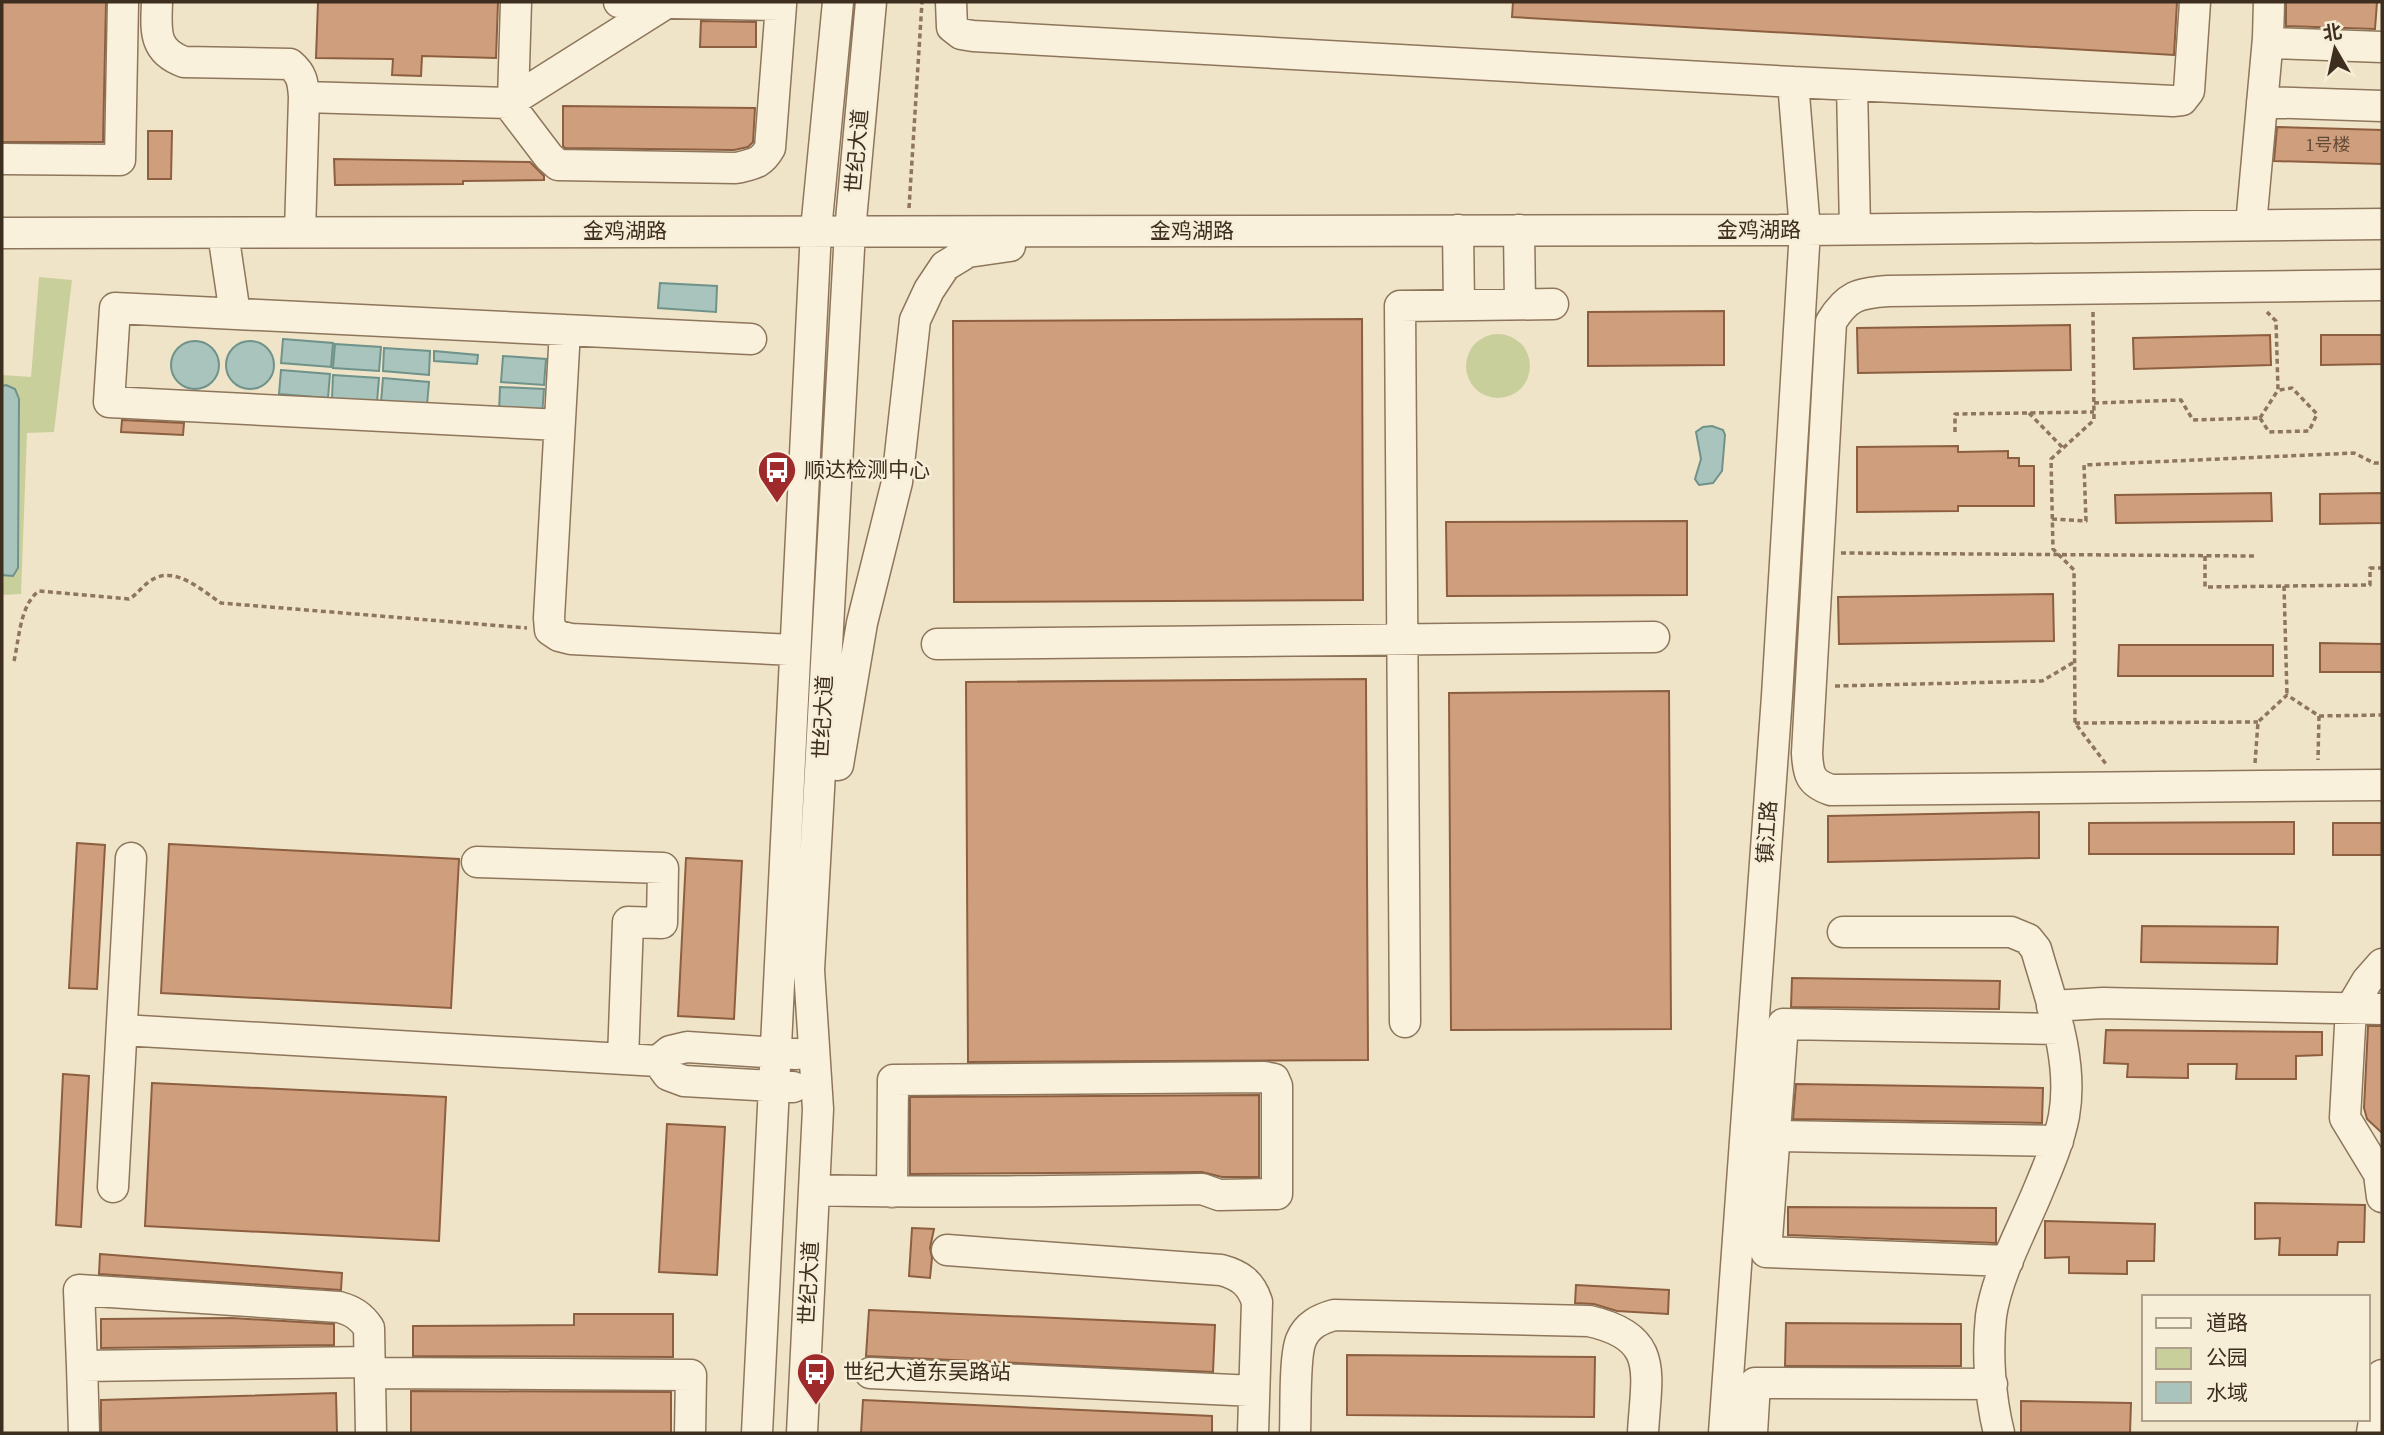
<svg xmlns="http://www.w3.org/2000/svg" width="2384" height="1435" font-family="'Source Serif 4','Noto Sans SC',serif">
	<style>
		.green { fill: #c9cf9b }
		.water { fill: #a9c4bc; stroke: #6f938a; stroke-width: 2 }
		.building { fill: #cf9f7d; stroke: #8d5f41; stroke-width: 2 }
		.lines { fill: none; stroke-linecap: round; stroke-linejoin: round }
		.minor-casing { stroke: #8d765c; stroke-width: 33 }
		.path { stroke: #8d765c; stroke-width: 3.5; stroke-dasharray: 5 3.5; stroke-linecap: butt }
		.minor { stroke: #faf1dc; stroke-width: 30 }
		.labels { text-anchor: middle; stroke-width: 5; stroke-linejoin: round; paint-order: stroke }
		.number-label { font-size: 18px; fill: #624a37 }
		.street-label { font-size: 21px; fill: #3d2e20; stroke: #f7eed8 }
		.poi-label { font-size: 21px; fill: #3d2e20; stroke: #f7eed8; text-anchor: start }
	</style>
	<rect width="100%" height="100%" fill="#f0e4c8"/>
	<path class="green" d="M39,277L72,280L54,432L27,433L21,594L2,595V375L31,377Z
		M1466 366a32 32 0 1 1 64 0a32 32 0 1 1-64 0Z"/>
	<path class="water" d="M660,283L717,286L716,312L658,308Z
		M283,339L333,343L331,367L281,363Z
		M226 365a24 24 0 1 1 48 0a24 24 0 1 1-48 0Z
		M171 365a24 24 0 1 1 48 0a24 24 0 1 1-48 0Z
		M335,344L381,347L379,371L333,368Z
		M384,348L430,351L429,375L383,371Z
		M434,351L478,355L477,364L434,361Z
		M503,356L546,359L544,385L501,382Z
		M281,370L330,374L328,398L279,394Z
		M333,375L379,378L377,402L332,399Z
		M383,378L429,382L427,405L381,402Z
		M6,385L15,389L19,399L18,568L13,576L2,575V386Z
		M500,387L544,389L542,416L499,413Z
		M1712,426L1723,430L1725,435L1722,471L1713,483L1699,485L1695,479L1701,459L1696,432L1703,427Z"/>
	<path class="building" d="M2,2H106L103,142H2Z
		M318,2H498L496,58L422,56L421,76L392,75L393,59L316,58Z
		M1513,2H2177L2174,55L1512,17Z
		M2286,2H2377L2375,29L2286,26Z
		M701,21L756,22V47H700Z
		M563,106L755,108L753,142L748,147L734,150L565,148L563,146Z
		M2277,127L2382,130V164L2274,161Z
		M148,131H172L171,179H148Z
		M334,159L530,162L544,176V180L463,181V184L335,185Z
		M1724,311V365L1588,366V312Z
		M1362,319L1363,600L954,602L953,321Z
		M2070,325L2071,370L1858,373L1857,328Z
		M2270,335L2271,365L2134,369L2133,338Z
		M2321,335H2382V364L2321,365Z
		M122,420L184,423L183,435L121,432Z
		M1958,446V452L2008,451V458H2019V466H2034V506H1958V511L1857,512V447Z
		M2271,493L2272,521L2116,523L2115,495Z
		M2382,493V523L2320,524V494Z
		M1687,521V595L1447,596L1446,522Z
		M2053,594L2054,641L1839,644L1838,597Z
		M2320,643L2382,644V672H2320Z
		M2119,645H2273V676H2118Z
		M1366,679L1368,1060L968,1062L966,682Z
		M1669,691L1671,1029L1451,1030L1449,693Z
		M2039,812V858L1828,862V816Z
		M2294,822V854H2089V823Z
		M2333,823H2382V855H2333Z
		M77,843L105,845L97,989L69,988Z
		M169,844L459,859L451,1008L161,993Z
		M686,858L742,861L734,1019L678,1016Z
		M2142,926L2278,927L2277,964L2141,962Z
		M1792,978L2000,981L1999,1009L1791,1007Z
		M2368,1026H2382V1133L2367,1119L2364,1108Z
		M2106,1030L2322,1032V1055L2296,1056V1079H2236L2237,1064H2188V1078L2127,1077L2128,1064L2104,1063Z
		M63,1074L89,1076L81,1227L56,1225Z
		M152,1083L446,1097L439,1241L145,1226Z
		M1796,1084L2043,1088L2042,1123L1793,1119Z
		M1259,1095V1177H1222L1202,1172L910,1174V1097Z
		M667,1124L725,1127L717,1275L659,1272Z
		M2255,1203L2365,1205L2364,1242H2338L2337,1255H2279L2280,1238L2255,1239Z
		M1788,1207L1996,1208V1243L1788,1235Z
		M2045,1221L2155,1224L2154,1261H2127V1274L2069,1273V1257L2045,1258Z
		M912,1228L934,1229L930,1248L932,1258L930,1278L909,1276Z
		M100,1254L342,1273L341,1290L99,1274Z
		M1576,1285L1669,1290L1668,1314L1617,1311L1594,1304L1575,1303Z
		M869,1310L1215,1325L1213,1372L866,1356Z
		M574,1314H673V1357L413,1356V1326L574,1325Z
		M232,1318L334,1324V1345L101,1348V1319Z
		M1786,1323L1961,1324V1366H1785Z
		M1347,1355L1595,1357L1594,1417L1347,1415Z
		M411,1391L671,1392V1433H411Z
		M336,1393L337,1433H101V1400Z
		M863,1400L1212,1416V1433H861Z
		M2021,1401L2131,1403L2130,1433H2021Z"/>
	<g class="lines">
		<g class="minor-casing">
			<path id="minor" d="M157,2C156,30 153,51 184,62L290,64C302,74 303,82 304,97
				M619,2L781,5V2
				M951,2L952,27L961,34L973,36L1793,82
				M2269,2L2268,38L2274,43L2382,47
				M1852,85L1855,229
				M513,100L516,2
				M2262,102L2382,106
				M508,103L549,157L558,165L736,168C753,164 761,164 770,148L781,5
				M2,159L120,160L123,2
				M2251,225L2268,38
				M1458,230L1459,305
				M1519,230L1520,304
				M300,232L304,97L508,103L668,2
				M2,233L1805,230L2382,224
				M223,233L235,314
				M2382,285L1888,291C1858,293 1847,296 1831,322L1807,753C1808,774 1810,783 1831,790L2382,785
				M565,330L549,618L550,630L559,636L571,639L794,650
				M559,425L109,402L115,308L751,339
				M937,644L1654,637
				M838,765L862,623L897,482L915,320L929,290L945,266L968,252L1010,246
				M477,862L663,868L662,923L628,922L623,1059
				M1843,932H2011L2028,939L2036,949C2051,1002 2074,1059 2064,1116C2059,1142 2048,1167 2038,1191C2022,1230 1997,1275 1991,1316C1987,1353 1990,1397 1999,1433
				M2382,964L2367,981L2351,1008L2345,1118L2379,1174L2382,1197
				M2052,1006L2103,1003L2382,1009
				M1405,1022L1400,306L1553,304
				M122,1030L658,1061
				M793,1087L684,1081L668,1075L658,1061L670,1051L687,1047L796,1054
				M1774,1136L2058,1141
				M113,1187L131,858
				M814,1190C943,1193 1073,1191 1202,1189L1219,1195L1277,1194V1086L1274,1079L1264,1077L893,1080L892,1192
				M947,1250L1221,1270C1240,1275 1251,1283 1257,1302L1253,1433
				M2008,1261L1766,1252L1783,1024L2059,1029
				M82,1366L79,1290L339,1307C353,1311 361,1316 369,1328L371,1433
				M370,1373L691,1375L690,1433
				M870,1373L1254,1391
				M84,1433L82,1366L370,1362
				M757,1433L816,230L838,2
				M802,1433L818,1109L809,970L850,231L871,2
				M1295,1433C1296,1412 1294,1357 1301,1340C1307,1325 1320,1319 1334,1315L1589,1321C1661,1337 1646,1374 1643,1433
				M1724,1433L1777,696L1805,230L1793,82L2173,101L2182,100L2189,91L2195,2
				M1752,1433L1755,1383L1992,1384
				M2372,1433L2382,1375"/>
		</g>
		<path class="path" d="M909,208L922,2
			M2093,312L2094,420L2051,459L2053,549L2074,570L2075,723L2106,764
			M2094,403L2181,400L2193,420L2260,418
			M2029,413L2063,448
			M2260,418L2278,390L2276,321L2267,312
			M2260,418L2269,432L2309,431L2317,414L2292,388L2279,390
			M1955,432V414L2094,412
			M2052,519L2086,521L2084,465L2354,453L2374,463H2382
			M1841,553L2254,556
			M2205,556V587L2370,585V568H2382
			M2284,586L2287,695
			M14,661C19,640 20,604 39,591L129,599C138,594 141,587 150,581C174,564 201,590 221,603L527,628
			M1835,686L2042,681L2076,661
			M2319,716L2382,715
			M2075,723L2258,722
			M2255,763L2258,722L2287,695L2319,716L2318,760"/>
		<use href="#minor" class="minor"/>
	</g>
	<defs>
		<g id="bus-pin" transform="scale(2.0125)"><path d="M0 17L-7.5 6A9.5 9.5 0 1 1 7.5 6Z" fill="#9e2a2b" stroke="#f7eed8"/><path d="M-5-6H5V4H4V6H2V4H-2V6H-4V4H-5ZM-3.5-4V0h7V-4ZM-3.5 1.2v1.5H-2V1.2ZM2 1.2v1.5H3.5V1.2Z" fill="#fff"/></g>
	</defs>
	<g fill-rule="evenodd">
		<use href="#bus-pin" x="777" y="470"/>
		<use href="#bus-pin" x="816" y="1372"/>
	</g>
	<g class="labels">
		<g class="number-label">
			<text x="2328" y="151">1号楼</text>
		</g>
		<g class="street-label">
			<text transform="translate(857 151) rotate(-85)" y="7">世纪大道</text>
			<text x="1759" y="237">金鸡湖路</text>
			<text x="625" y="238">金鸡湖路</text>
			<text x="1192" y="238">金鸡湖路</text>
			<text transform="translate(823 717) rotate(-87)" y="7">世纪大道</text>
			<text transform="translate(1767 832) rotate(-86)" y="7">镇江路</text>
			<text transform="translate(809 1283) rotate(-87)" y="7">世纪大道</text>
		</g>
		<g class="poi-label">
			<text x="804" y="477">顺达检测中心</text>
			<text x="843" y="1379">世纪大道东吴路站</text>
		</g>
	</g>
	<rect width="2384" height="1435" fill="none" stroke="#3d2e20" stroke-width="7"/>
	<rect x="2142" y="1295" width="228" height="126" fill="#f7eed8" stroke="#ada18e" stroke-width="2"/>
	<rect x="2156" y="1318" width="35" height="10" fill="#faf1dc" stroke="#ada18e" stroke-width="2"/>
	<text x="2206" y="1330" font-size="21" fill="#3d2e20">道路</text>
	<rect x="2156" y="1348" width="35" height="21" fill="#c9cf9b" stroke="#ada18e" stroke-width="2"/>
	<text x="2206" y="1365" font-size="21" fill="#3d2e20">公园</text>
	<rect x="2156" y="1382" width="35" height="21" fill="#a9c4bc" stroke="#ada18e" stroke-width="2"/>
	<text x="2206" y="1400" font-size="21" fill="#3d2e20">水域</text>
	<g transform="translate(2335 49) rotate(351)" stroke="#f7eed8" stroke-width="5" paint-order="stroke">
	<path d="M0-5L12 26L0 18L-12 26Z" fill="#3d2e20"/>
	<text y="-10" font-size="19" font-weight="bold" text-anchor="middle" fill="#3d2e20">北</text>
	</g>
</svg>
